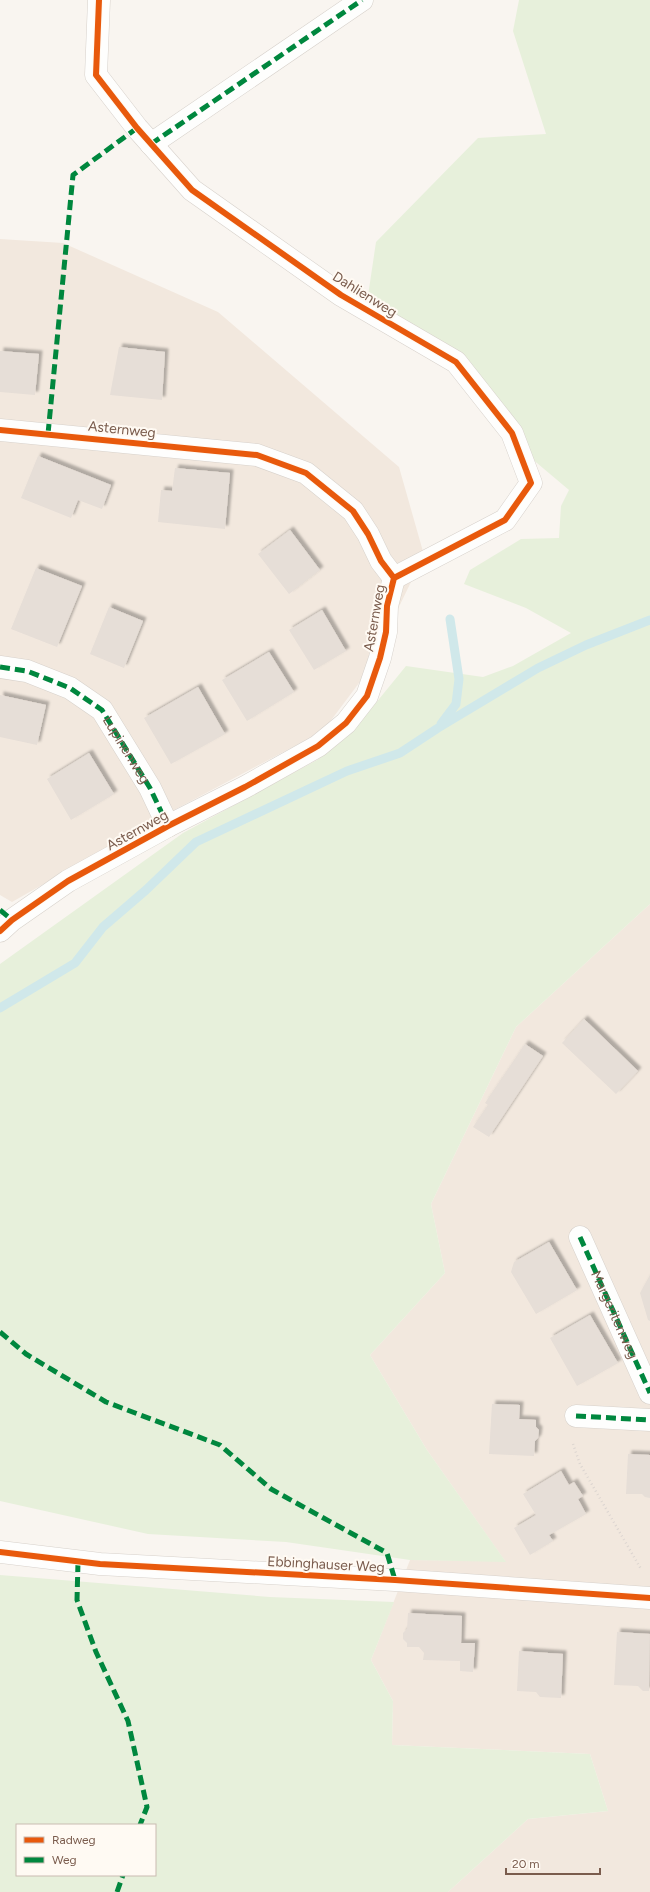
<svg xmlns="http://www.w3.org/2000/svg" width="650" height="1892" font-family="Figtree,sans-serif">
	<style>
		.residential { fill: #f2e8de }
		.green { fill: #e7f0db; fill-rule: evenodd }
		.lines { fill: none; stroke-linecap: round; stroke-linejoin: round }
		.stream { stroke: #d0e8ea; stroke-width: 9 }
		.building { fill: #e6ded7; filter: url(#shadow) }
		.minor-casing { stroke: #d7d1cb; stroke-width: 23 }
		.path { stroke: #dcd5d0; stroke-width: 2.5; stroke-dasharray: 1 3; stroke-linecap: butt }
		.minor { stroke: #fefefd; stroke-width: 22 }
		.quiet { stroke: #00873e; stroke-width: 5; stroke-dasharray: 10 5; stroke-linecap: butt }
		.cycleway-casing { stroke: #fffaf3; stroke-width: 8 }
		.cycleway { stroke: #e8590c; stroke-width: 6 }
		.labels { text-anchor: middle; stroke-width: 4; stroke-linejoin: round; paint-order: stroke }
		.street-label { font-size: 14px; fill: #7a5c4d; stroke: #fffaf3 }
	</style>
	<defs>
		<filter id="shadow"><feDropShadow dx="3.5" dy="-3.5" stdDeviation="1" flood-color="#0004"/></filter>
	</defs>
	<rect width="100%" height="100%" fill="#f9f5f0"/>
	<path class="residential" d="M0,239L63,243L218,312L399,467L424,555L368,671L323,731L174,810L12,902L0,895Z
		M650,904V1892H448L528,1819L608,1811L590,1754L392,1745L393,1701L371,1660L410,1560L505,1561L427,1450L370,1355L445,1273L431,1204L516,1027Z"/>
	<path class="green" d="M519,0H650V904L516,1027L431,1204L445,1273L370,1355L427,1450L506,1562L410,1560L286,1542L148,1534L0,1501V964L183,833L317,760L353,731L406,666L483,677L513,666L571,633L526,608L464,584L470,570L521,539L559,538L561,506L569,490L531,458L473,385L365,316L376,242L478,138L546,134L513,31Z
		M0,1575L270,1597L394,1602L371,1660L393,1701L392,1745L590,1754L608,1811L528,1819L448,1892H0ZM17,1825H155V1875H17Z"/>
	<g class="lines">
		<path class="stream" d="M441,724L456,704L459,679L450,619
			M0,1008L75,963L103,927L146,890L196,842L347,771L400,753L438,728L538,668L586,645L650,620"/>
	</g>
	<path class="building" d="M119,347L165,352L162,400L110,395Z
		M0,351L39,354L35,395L0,392Z
		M38,456L111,485L102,509L78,500L71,518L21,498Z
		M175,468L230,473L225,529L158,522L161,490L172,491Z
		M290,530L320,570L289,594L258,554Z
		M36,568L82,586L57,647L11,629Z
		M109,607L143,621L124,668L90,654Z
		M322,610L346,651L314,670L289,630Z
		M269,652L294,692L247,721L222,680Z
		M198,687L225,734L171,764L144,718Z
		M0,695L46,705L37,745L0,737Z
		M89,753L114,794L71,820L47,779Z
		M584,1019L638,1071L616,1094L562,1043Z
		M525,1044L543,1056L489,1137L473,1127L488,1105L485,1103Z
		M549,1242L577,1290L536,1314L511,1272L514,1262Z
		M650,1275V1321L648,1320L640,1293Z
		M590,1315L618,1363L577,1386L550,1338Z
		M492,1404L520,1405L519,1419L536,1420V1427L539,1430L538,1438L535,1441L534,1456L489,1454Z
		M628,1454L650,1455V1498L645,1497L642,1494H626Z
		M561,1471L569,1485L574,1482L583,1496L578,1499L586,1514L549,1535L553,1541L530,1555L514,1528L536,1515L523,1494Z
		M408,1613L462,1616L461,1643H475L473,1672L460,1671V1661L423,1660L424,1653L419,1647H407V1643L403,1639V1633L407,1629Z
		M617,1632L650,1634L649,1691H643L638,1686L614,1685Z
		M519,1651L563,1654L561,1698L540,1697L536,1692L517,1691Z"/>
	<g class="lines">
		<g class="minor-casing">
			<g id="minor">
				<path d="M99,0L96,75L137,128L192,190L341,295L456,362L512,433L531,483L505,520L394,578"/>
				<path d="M151,144L362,0"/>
				<path d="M0,430L257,455L306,473L353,511L368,534L381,561L394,578L387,606L386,632L380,658L367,696L346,723L318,746L245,787L168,826L68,881L12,920L0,931"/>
				<path id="s1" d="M0,667L27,671L70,688L102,710L150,788L168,826"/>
				<path d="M580,1237L650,1393"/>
				<path d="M576,1416L650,1420"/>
				<path d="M0,1552L100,1564L395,1580L650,1598"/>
			</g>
		</g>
		<path class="path" d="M573,1444L580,1464L641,1569"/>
		<use href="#minor" class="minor"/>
		<g class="quiet">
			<path d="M151,144L362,0"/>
			<path d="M48,434L73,175L137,128"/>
			<path d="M0,667L27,671L70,688L102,710L150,788L168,826"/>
			<path d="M0,910L12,920"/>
			<path id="s2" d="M580,1237L650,1393"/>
			<path d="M0,1332L26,1354L106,1402L220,1445L271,1489L387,1553L395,1580"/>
			<path d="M576,1416L650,1420"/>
			<path d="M78,1562L77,1600L96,1652L128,1721L147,1807L140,1825"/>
			<path d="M117,1892L123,1875"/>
		</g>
		<g class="cycleway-casing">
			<path id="cycleway" d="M99,0L96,75L137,128L192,190L341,295L456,362L512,433L531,483L505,520L394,578
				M0,430L257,455L306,473L353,511L368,534L381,561L394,578L387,606L386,632L380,658L367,696L346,723L318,746L245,787L168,826L68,881L12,920L0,931
				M0,1552L100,1564L395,1580L650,1598"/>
		</g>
		<use href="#cycleway" class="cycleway"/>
	</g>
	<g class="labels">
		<g class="street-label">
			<text transform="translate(365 294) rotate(32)" y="5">Dahlienweg</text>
			<text transform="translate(122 429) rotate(6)" y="5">Asternweg</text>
			<text transform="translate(374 618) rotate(-80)" y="5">Asternweg</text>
			<text dy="5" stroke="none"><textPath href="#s1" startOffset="159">Lupinenweg</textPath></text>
			<text transform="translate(137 830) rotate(-29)" y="5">Asternweg</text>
			<text dy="5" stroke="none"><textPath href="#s2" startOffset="85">Margeritenweg</textPath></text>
			<text transform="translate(326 1564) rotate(3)" y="5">Ebbinghauser Weg</text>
		</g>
	</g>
	<rect x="16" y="1824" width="140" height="52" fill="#fffaf3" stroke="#cabbb1"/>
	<rect x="24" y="1837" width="20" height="6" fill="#e8590c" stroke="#cabbb1"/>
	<text x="52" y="1844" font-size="12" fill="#7a5c4d">Radweg</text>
	<rect x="24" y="1857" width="20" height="6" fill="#00873e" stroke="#cabbb1"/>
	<text x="52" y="1864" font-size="12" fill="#7a5c4d">Weg</text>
	<path d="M506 1868v6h94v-6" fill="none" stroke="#7a5c4d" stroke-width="2"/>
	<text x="512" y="1868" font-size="12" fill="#7a5c4d" stroke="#fffaf3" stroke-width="3" paint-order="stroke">20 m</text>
</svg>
